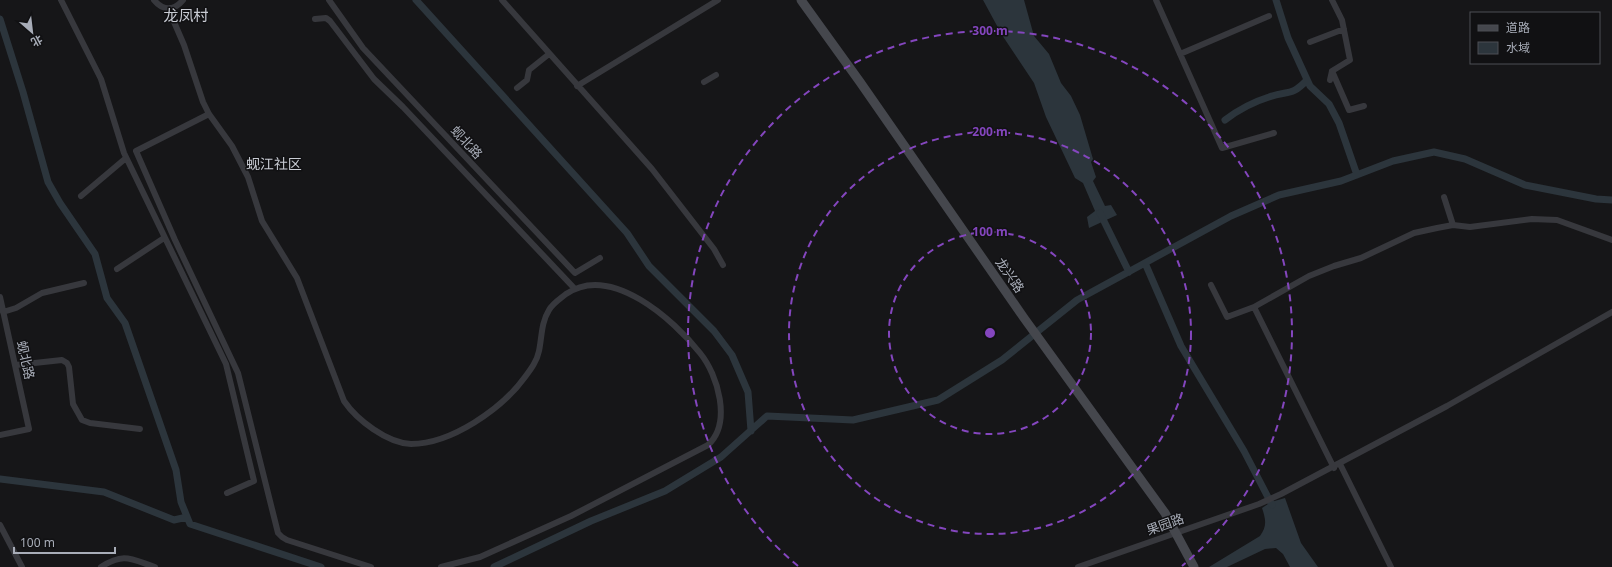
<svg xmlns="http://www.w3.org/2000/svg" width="1612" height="567" font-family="'Noto Sans','Noto Sans SC',sans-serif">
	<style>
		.water { fill: #2c353c }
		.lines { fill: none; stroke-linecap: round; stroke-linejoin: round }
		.canal { stroke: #2c353c; stroke-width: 7 }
		.street { stroke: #37383d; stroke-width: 6 }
		.secondary { stroke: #45474d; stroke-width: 9 }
		.ring { fill: none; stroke: #8446be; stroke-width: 2; stroke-dasharray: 7 5 }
		.labels { text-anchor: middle; stroke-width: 3; stroke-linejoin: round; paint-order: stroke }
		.street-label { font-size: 13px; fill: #a8adb8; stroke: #111113 }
		.neighbourhood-label { font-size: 14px; fill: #c9ccd4; stroke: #111113 }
		.quarter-label { font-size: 15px; fill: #c9ccd4; stroke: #111113 }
		.centre { fill: #8446be; stroke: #111113; stroke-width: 2 }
		.ring-label { font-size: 12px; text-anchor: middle; font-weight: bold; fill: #8446be; stroke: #111113; stroke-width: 3; stroke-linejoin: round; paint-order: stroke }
	</style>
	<rect width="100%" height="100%" fill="#161618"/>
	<path class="water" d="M983,0H1024L1034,36L1049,54L1061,83L1071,96L1080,115L1093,159L1091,162L1096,177L1093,181L1105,206L1111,205L1117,215L1089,228L1087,217L1095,211L1083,183L1075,178L1046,117L1034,83L1002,35Z
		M1285,498L1301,543L1318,567H1290L1283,554L1276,548L1265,549L1227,567H1209L1260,536C1267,526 1266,520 1262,508L1271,502Z"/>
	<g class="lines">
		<path class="canal" d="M416,0L627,233L649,266L714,331L732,355L748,392L751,431
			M1276,0L1288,38L1310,86L1329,104L1339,123L1357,175
			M0,19L23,92L48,182L60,203L95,254L107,298L125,323L176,470L181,502L190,524L321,567
			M1225,120C1238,110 1253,102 1269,97C1288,90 1291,97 1307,80
			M1100,213L1129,272
			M1145,263L1181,346L1244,451L1272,505
			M0,479L104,492L174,520L187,517
			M494,567L591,521L665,491L721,457L767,416L853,420L938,400L1002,360L1077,300L1231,216L1279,195L1341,181L1393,161L1434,152L1465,159L1525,185L1596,199L1612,200"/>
		<path class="street" d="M61,0L101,79L124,153L226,364L254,481L227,493
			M154,0C163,11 174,11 183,0
			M329,0L363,48L575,273L600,258
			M502,0L652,169L714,249L723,265
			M1156,0L1222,148L1274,133
			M170,8L171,15L184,45L203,102L209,114L232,146L248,177L262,221L297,278L344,401C357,420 387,443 411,444C451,444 502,409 525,377C531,369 537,361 539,351C542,337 541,323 549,310C553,303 560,299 566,294C611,263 674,320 700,353C718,375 732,423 708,445L571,516L480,557L441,567
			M315,19L326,18L330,21L374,79L403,107L575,289
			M1310,42L1344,29
			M1180,54L1269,16
			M1332,71L1349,110L1364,106
			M1330,80L1332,71L1350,60L1342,20L1332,0
			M704,82L716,75
			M577,86L718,0
			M517,88L527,80L529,70L549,54
			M209,114L136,151L175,240L238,373L278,533L282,537L287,540L371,567
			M81,196L126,158
			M1444,197L1453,225
			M117,269L164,238
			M1211,285L1227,317L1254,307
			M0,297L29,429L0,435
			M3,312L16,308L42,293L84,283
			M16,365L62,360L67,363L69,367L73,404L82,420L90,423L140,429
			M1340,464L1391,567
			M1334,468L1254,307L1309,276L1334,266L1361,258L1414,233L1437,228L1453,225L1470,227L1532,219L1557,220L1612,240
			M0,525L22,567
			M101,567C124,552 131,559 155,567
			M1078,567L1259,504L1281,494L1447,406L1612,312"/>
		<path class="secondary" d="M801,0L860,82L1024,318L1165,513L1194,567"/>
	</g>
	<g class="ring">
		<circle cx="990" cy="333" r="101"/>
		<circle cx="990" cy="333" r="201"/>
		<path d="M798 566A302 302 0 1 1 1182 566"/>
	</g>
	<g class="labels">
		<g class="street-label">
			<text transform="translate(467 142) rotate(47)" y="5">蚬北路</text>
			<text transform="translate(1010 275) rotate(55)" y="5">龙兴路</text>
			<text transform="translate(26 360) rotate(77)" y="5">蚬北路</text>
			<text transform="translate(1165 524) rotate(-20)" y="5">果园路</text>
		</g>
		<g class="neighbourhood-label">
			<text x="274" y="169">蚬江社区</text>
		</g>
		<g class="quarter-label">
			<text x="186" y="21">龙凤村</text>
		</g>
	</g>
	<circle cx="990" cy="333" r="6" class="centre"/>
	<g class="ring-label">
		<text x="990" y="35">300 m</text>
		<text x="990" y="136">200 m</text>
		<text x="990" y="236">100 m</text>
	</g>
	<rect x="1470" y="12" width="130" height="52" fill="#111113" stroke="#4d4f55"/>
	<rect x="1478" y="25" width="20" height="6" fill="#45474d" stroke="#4d4f55"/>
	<text x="1506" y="32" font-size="12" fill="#a8adb8">道路</text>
	<rect x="1478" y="42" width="20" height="12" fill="#2c353c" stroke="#4d4f55"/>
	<text x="1506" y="52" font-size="12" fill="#a8adb8">水域</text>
	<g transform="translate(32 32) rotate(152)" stroke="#111113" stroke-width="3" paint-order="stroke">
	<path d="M0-3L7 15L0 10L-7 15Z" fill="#a8adb8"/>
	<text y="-6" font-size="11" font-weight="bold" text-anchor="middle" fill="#a8adb8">北</text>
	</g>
	<path d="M14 547v6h101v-6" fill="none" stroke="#a8adb8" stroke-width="2"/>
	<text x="20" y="547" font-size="12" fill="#a8adb8" stroke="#111113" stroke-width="3" paint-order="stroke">100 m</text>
</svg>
